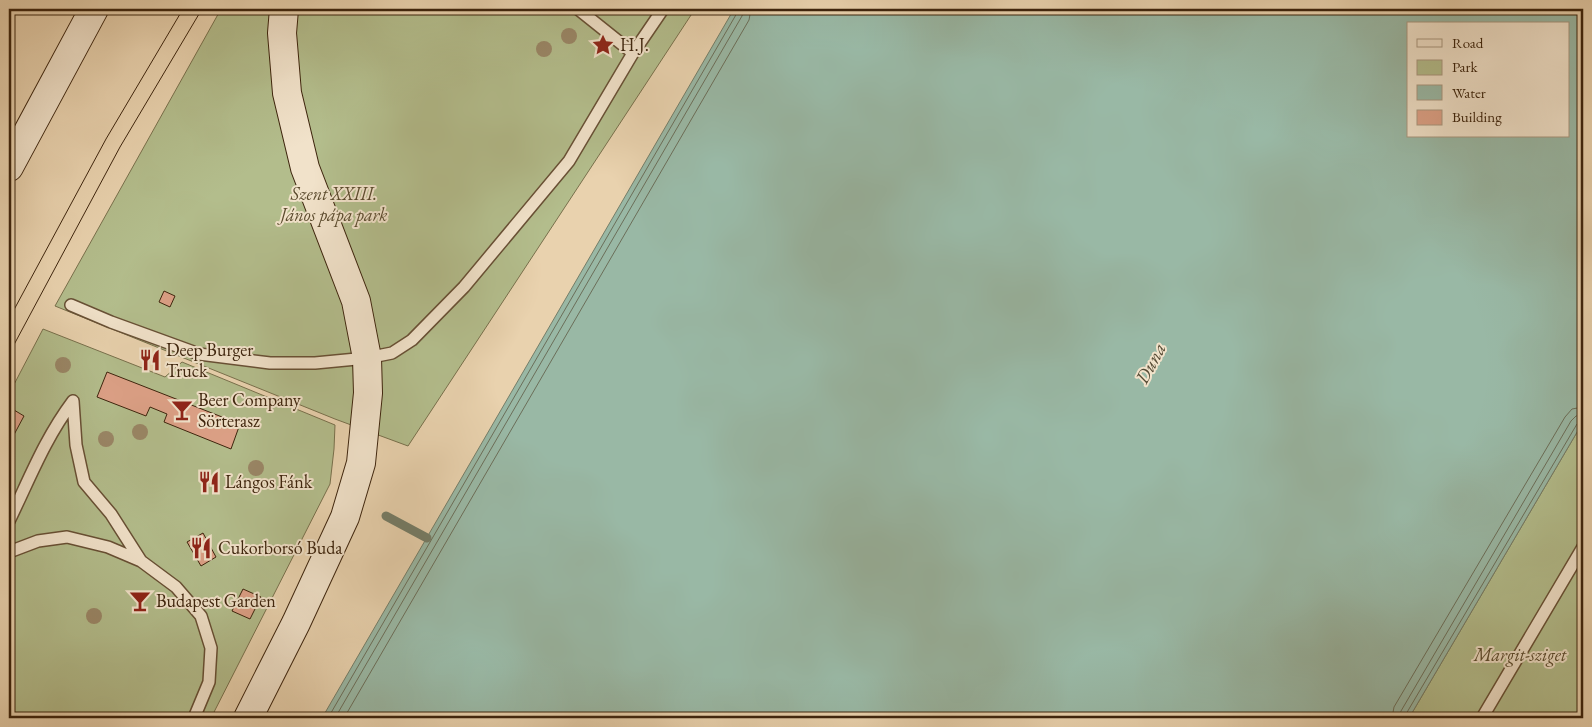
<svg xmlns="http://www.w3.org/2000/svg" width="1592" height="727" font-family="'EB Garamond',serif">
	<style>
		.green { fill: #b3bd8c; stroke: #78704c }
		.water { fill: #99b8a5; stroke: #747d68; fill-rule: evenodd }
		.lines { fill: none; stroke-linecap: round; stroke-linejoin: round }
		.shore { stroke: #6b6e59; stroke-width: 1 }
		.stream { stroke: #747d68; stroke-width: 9 }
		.building { fill: #dda187; stroke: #3d240d }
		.lane-casing { stroke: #685035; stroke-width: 14 }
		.secondary-casing { stroke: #3d240d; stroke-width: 30 }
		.lane { stroke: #f1e2ca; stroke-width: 11 }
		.secondary { stroke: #f1e2ca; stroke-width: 28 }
		.tram { stroke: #3d240d; stroke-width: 1 }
		.tree { fill: #9a8767 }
		.labels { text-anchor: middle; stroke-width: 4; stroke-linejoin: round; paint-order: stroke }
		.poi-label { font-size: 18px; fill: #3d240d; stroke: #f1e2ca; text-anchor: start }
		.park-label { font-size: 18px; font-style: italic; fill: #5a4a2d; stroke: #f1e2ca }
		.water-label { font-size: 19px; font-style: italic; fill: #544933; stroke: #f1e2ca }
	</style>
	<rect width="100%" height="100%" fill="#e9d2ae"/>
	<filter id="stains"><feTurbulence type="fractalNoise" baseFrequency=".004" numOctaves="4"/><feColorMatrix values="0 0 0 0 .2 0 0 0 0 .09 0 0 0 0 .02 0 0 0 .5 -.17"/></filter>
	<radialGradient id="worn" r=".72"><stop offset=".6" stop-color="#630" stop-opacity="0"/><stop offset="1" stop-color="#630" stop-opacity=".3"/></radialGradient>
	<path class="green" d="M221,9H695L408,446L335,419L55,306Z
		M43,329L165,377L182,362L335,425L334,449L330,484L211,718H9V394Z
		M1583,422V718H1409Z"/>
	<path class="water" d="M734,9H1583V422L1409,718H322ZM1408,24H1568V136H1408Z"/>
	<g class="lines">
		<path class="shore" d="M328,718L737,13L738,9
			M335,718L742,16L744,9
			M344,718L749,20L751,9
			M1392,718L1394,707L1565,417L1572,409L1583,407
			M1399,718L1401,711L1571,421L1576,416L1583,414
			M1405,718L1406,714L1577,424L1583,421"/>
		<path class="stream" d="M386,516L427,538"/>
	</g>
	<path class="building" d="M164,291L175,296L170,307L159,302Z
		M107,372L240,424L231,449L164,422L167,414L150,407L146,416L97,397Z
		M9,407L24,416L9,444Z
		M203,533L216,557L201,566L187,542Z
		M243,589L261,597L250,619L232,611Z"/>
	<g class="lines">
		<g class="lane-casing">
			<path id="lane" d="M578,9L633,53
				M71,305L111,322L199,354L270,363H315L367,358L392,353L412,340L464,287L569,161L633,53L663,9
				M9,521C30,478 44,440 73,401L76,445L84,482L111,514L141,561
				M9,552L38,541L67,537L108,547L141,561L176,587L201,616L211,648L209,682L194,718
				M1482,718L1583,547"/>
		</g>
		<g class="secondary-casing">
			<path id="secondary" d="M9,167L94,9
				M248,718L296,623L345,517L361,463L368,393L367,358L356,301L305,168L287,93L282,33L284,9"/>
		</g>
		<use href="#lane" class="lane"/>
		<use href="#secondary" class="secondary"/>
		<path class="tram" d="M9,319L106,139L183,9
			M9,354L120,147L202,9"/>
	</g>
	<g class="tree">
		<circle cx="569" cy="36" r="8"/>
		<circle cx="544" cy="49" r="8"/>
		<circle cx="63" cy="365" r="8"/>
		<circle cx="140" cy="432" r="8"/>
		<circle cx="106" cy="439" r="8"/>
		<circle cx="256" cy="468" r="8"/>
		<circle cx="94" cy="616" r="8"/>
	</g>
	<defs>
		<g id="sight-bare" transform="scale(1.725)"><path d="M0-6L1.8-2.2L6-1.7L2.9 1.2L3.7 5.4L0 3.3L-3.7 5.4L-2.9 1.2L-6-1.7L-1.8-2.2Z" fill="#8f2418" stroke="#f1e2ca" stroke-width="2.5" paint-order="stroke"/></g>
		<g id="restaurant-bare" transform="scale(1.725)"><path d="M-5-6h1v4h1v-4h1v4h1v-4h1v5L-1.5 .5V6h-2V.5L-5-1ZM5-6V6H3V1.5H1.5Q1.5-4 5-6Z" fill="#8f2418" stroke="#f1e2ca" stroke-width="2.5" paint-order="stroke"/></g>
		<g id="bar-bare" transform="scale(1.725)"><path d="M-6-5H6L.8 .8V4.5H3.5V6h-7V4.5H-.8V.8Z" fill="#8f2418" stroke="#f1e2ca" stroke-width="2.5" paint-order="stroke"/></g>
	</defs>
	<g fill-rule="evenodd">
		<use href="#sight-bare" x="603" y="45"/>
		<use href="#restaurant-bare" x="150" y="360"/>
		<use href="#bar-bare" x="182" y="410"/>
		<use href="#restaurant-bare" x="209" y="482"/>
		<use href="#restaurant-bare" x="201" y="548"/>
		<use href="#bar-bare" x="140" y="601"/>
	</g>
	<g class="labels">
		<g class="poi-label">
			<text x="620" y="51">H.J.</text>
			<text x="166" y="356">Deep Burger<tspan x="166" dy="21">Truck</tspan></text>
			<text x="198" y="406">Beer Company<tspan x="198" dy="21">Sörterasz</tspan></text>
			<text x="225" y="488">Lángos Fánk</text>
			<text x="218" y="554">Cukorborsó Buda</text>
			<text x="156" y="607">Budapest Garden</text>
		</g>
		<g class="park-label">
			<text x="334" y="200">Szent XXIII.<tspan x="334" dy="21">János pápa park</tspan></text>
			<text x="1520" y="661">Margit-sziget</text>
		</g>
		<g class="water-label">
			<text transform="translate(1150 363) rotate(-62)" y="7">Duna</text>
		</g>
	</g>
	<rect width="1592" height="727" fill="none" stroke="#e9d2ae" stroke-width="30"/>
	<rect x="10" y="10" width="1572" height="707" fill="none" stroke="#3d240d" stroke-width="2.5"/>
	<rect x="15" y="15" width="1562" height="697" fill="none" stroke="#3d240d"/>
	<rect x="1407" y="22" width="162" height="115" fill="#f1e2ca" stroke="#a9967e"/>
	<rect x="1417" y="39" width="25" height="8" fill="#f1e2ca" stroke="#a9967e"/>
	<text x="1452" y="48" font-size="15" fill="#3d240d">Road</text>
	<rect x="1417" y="60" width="25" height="15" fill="#b3bd8c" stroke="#a9967e"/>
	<text x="1452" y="72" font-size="15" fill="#3d240d">Park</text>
	<rect x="1417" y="85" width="25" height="15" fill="#99b8a5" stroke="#a9967e"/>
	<text x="1452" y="98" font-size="15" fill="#3d240d">Water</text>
	<rect x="1417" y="110" width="25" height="15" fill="#dda187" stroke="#a9967e"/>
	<text x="1452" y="122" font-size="15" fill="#3d240d">Building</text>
	<rect width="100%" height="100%" filter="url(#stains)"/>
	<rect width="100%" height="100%" fill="url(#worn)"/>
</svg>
